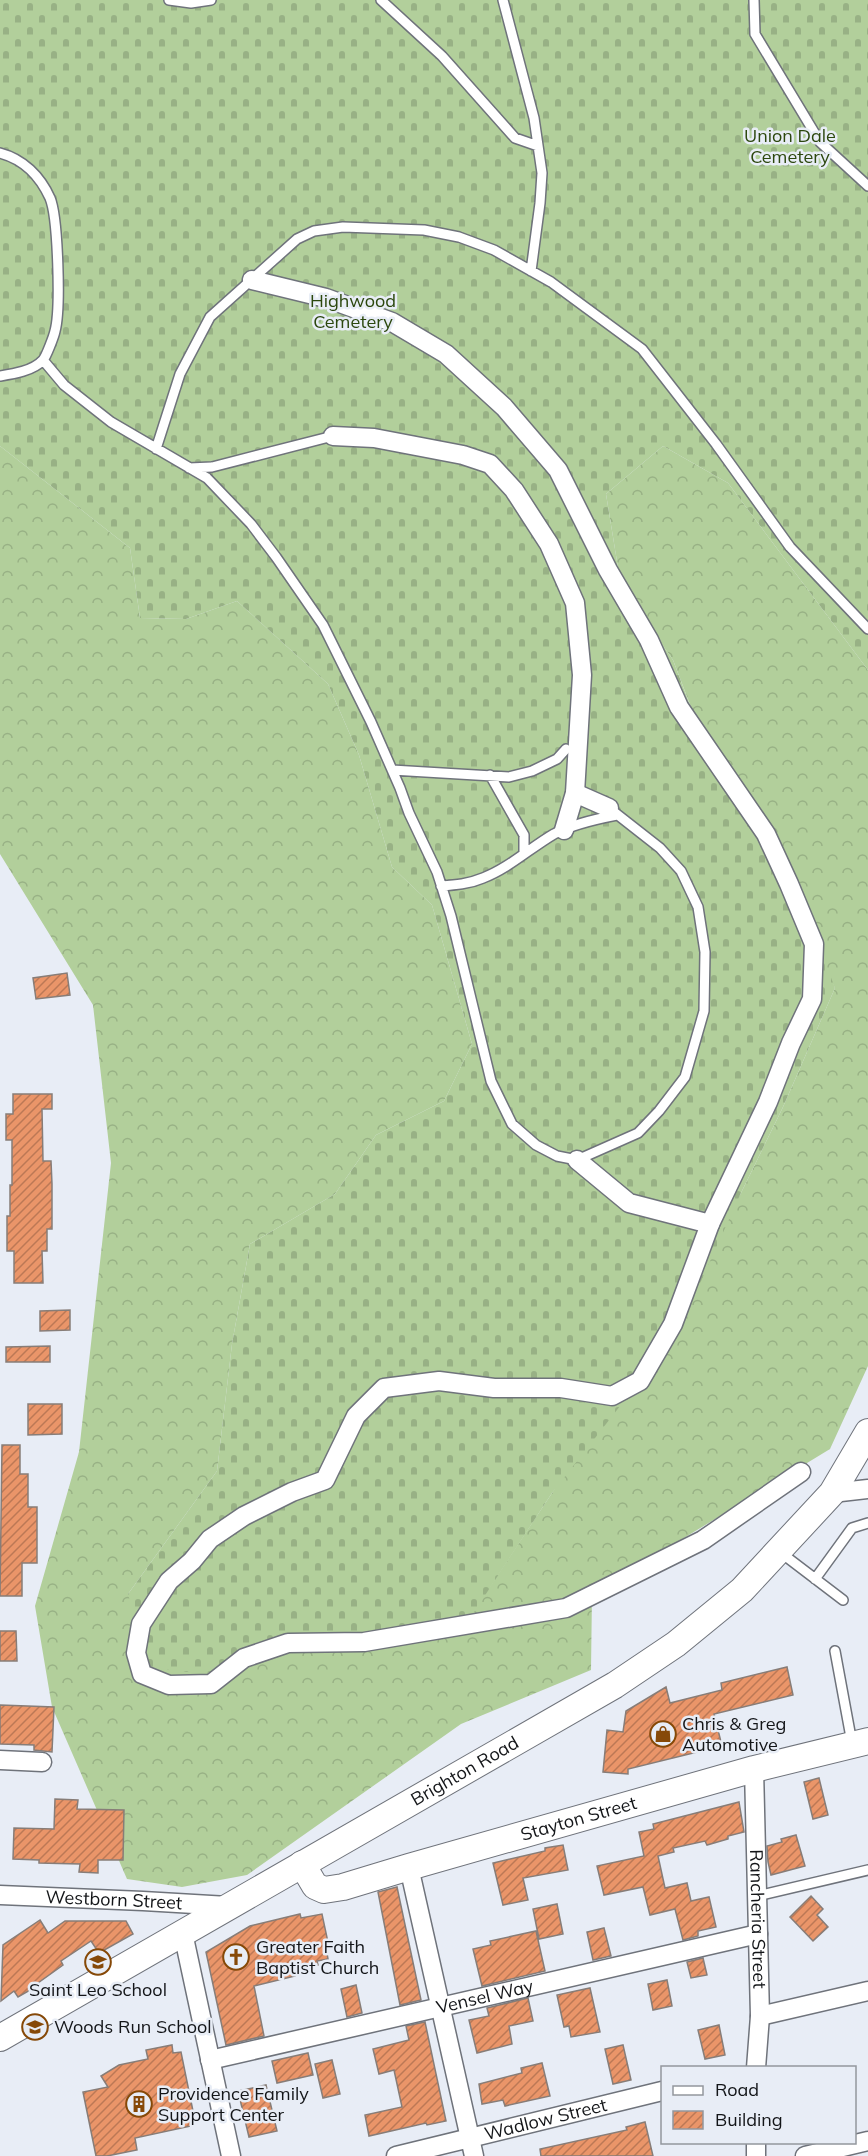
<svg xmlns="http://www.w3.org/2000/svg" width="868" height="2156" font-family="Mulish,sans-serif">
	<style>
		.forest { fill: url(#forest-crowns) }
		.cemetery { fill: url(#cemetery-stones) }
		.building { fill: url(#building-hatch); stroke: #877d78; stroke-width: 1.5 }
		.lines { fill: none; stroke-linecap: round; stroke-linejoin: round }
		.lane-casing { stroke: #6f737b; stroke-width: 12 }
		.street-casing { stroke: #6f737b; stroke-width: 21 }
		.secondary-casing { stroke: #6f737b; stroke-width: 28 }
		.lane { stroke: #fff; stroke-width: 9 }
		.street { stroke: #fff; stroke-width: 18 }
		.secondary { stroke: #fff; stroke-width: 26 }
		.labels { text-anchor: middle; stroke-width: 5; stroke-linejoin: round; paint-order: stroke }
		.park-label { font-size: 18px; fill: #2b470d; stroke: #e8edf6 }
		.poi-label { font-size: 18px; fill: #131518; stroke: #e8edf6; text-anchor: start }
		.street-label { font-size: 18px; fill: #131518; stroke: #e8edf6 }
	</style>
	<defs>
		<pattern id="forest-crowns" width="20" height="18" patternUnits="userSpaceOnUse" patternTransform="scale(1.5)"><rect width="20" height="18" fill="#b2cf9b"/><path d="M2 6a3 3 0 1 1 6 0M12 15a3 3 0 1 1 6 0" fill="none" stroke="#98b185"/></pattern>
		<pattern id="cemetery-stones" width="16" height="16" patternUnits="userSpaceOnUse" patternTransform="scale(1.5)"><rect width="16" height="16" fill="#b2cf9b"/><path d="M2 7V4a2 2 0 0 1 4 0v3zM10 15v-3a2 2 0 0 1 4 0v3z" fill="#98b185"/></pattern>
		<pattern id="building-hatch" width="6" height="6" patternUnits="userSpaceOnUse" patternTransform="scale(1.5)"><rect width="6" height="6" fill="#ea9569"/><path d="M-1 1l2-2M0 6l6-6M5 7l2-2" fill="none" stroke="#bc7855"/></pattern>
	</defs>
	<rect width="100%" height="100%" fill="#e8edf6"/>
	<path class="forest" d="M0,446L130,548L140,618L186,619L237,601L328,684L359,755L392,867L432,905L472,1044L444,1101L376,1135L335,1194L250,1244L232,1344L217,1471L128,1594L284,1642L460,1632L552,1493L740,1195L783,1107L835,988L699,728L673,660L621,586L606,494L663,446L728,483L868,670V1366L830,1449L592,1594L591,1670L461,1724L247,1875L182,1887L127,1879L52,1707L35,1606L79,1452L111,1163L93,1005L0,854Z"/>
	<path class="cemetery" d="M0,0H868V670L728,483L663,446L606,494L621,586L673,660L699,729L783,852L835,988L783,1107L740,1195L678,1332L552,1493L461,1632L284,1642L204,1674L148,1667L128,1594L217,1471L232,1344L250,1244L335,1194L376,1135L444,1101L472,1044L432,905L392,867L359,755L328,684L237,601L186,619L140,618L130,548L0,446Z"/>
	<path class="building" d="M67,973L70,995L36,999L33,978Z
		M13,1094H52V1109H42L43,1161H51L52,1184V1229H47V1251H42L43,1283H14V1251H7V1216H10V1185H12V1140H6V1114H13Z
		M70,1310V1330L40,1331V1311Z
		M50,1346V1362H6V1347Z
		M28,1404H62V1434L28,1435Z
		M2,1445H20V1474H28V1507H37V1563H22V1596H0Z
		M0,1631H16L17,1661H0Z
		M787,1667L793,1695L714,1714L722,1746L628,1769V1774L603,1772L607,1730L623,1732L626,1711L666,1687L670,1703L722,1690L721,1683Z
		M0,1705L54,1707L52,1752L34,1750V1745L0,1744Z
		M819,1778L828,1815L813,1819L804,1782Z
		M55,1799L78,1800L77,1809L124,1810L123,1860H98V1873L79,1872L80,1864L39,1863V1860L13,1859L14,1828L54,1829Z
		M739,1802L744,1832L728,1836V1839L707,1845L705,1841L673,1848L674,1852L658,1856L665,1888L687,1883L691,1901L709,1897L716,1927L698,1931V1936L683,1940L675,1909L650,1915L643,1887L604,1895L597,1866L644,1856L639,1832L654,1829L653,1824Z
		M796,1835L805,1866L771,1875L768,1862L767,1846L782,1842L781,1839Z
		M563,1845L568,1870L523,1878L528,1900L503,1905L493,1863L545,1851V1848Z
		M397,1887L421,2000L400,2005L378,1892Z
		M811,1896L823,1909L817,1915L828,1927L813,1941L790,1917Z
		M557,1904L563,1934L539,1939L533,1909Z
		M300,1914L301,1918L322,1914L329,1947L326,1948L328,1959L317,1961L318,1965L293,1970L295,1976L254,1986L264,2036L226,2045L206,1952L250,1926Z
		M40,1920L48,1933L65,1921H126L133,1934L99,1953L91,1941L61,1961L63,1965L38,1983L39,1985L18,1997L14,1991L1,2001L3,1945Z
		M604,1928L611,1956L593,1960L587,1932Z
		M536,1931L545,1971L482,1986L473,1949L491,1945L490,1941Z
		M703,1958L707,1975L691,1978L687,1962Z
		M667,1980L672,2006L653,2010L648,1984Z
		M356,1985L362,2013L347,2017L341,1989Z
		M590,1988L600,2032L571,2037L569,2026L564,2027L557,1995Z
		M528,1998L533,2021L509,2026L512,2044L477,2053L469,2020L489,2016L487,2008Z
		M425,2022L446,2121L427,2125L426,2123L369,2136L365,2115L402,2107L394,2070L379,2074L373,2049L409,2040L406,2026Z
		M719,2025L725,2055L705,2059L698,2030Z
		M172,2045L173,2053L181,2052L194,2116L190,2117L191,2126L135,2138L137,2150L107,2156H96L83,2092L108,2087L101,2076L119,2065L148,2059L146,2050Z
		M623,2045L631,2080L613,2084L605,2049Z
		M308,2053L313,2075L277,2083L272,2061Z
		M332,2060L340,2094L323,2098L315,2064Z
		M542,2063L550,2096L505,2106L503,2100L482,2104L479,2084L522,2073L521,2068Z
		M266,2085L277,2131L249,2137L238,2091Z
		M645,2122L653,2156H541L540,2149L627,2130L626,2127Z"/>
	<g class="lines">
		<g class="lane-casing">
			<path id="lane" d="M169,0L191,3L211,0
				M381,0L442,56L515,138L538,146
				M503,0L534,118L542,173L540,203L531,271
				M754,0L755,34L820,142L868,186
				M0,153C23,159 40,176 50,198C58,217 61,309 55,331C54,336 46,357 43,360C33,371 13,374 0,376
				M43,360L64,385L111,422L207,478L251,524L276,557L323,625L371,722L400,788L409,813L437,872L451,916L491,1081L512,1124L536,1145L557,1156L577,1160L638,1133L659,1111L685,1077L704,1011L705,952L698,907L681,871L660,848L609,808
				M156,449L180,374L210,317L297,239L314,231L343,227L424,230L459,237L494,250L551,282L642,349L716,444L790,547L868,629
				M189,468L212,467L333,436
				M392,770L509,777L532,771L557,759L566,749
				M490,775L524,835V854
				M441,886C455,885 469,884 483,878C509,868 530,848 554,834C573,824 596,819 617,815
				M780,1552L843,1600
				M815,1579L852,1528L868,1523
				M835,1651L852,1743
				M757,1896L868,1870"/>
		</g>
		<g class="street-casing">
			<g id="street">
				<path d="M252,280L326,298L392,322L446,354L504,407L558,470L608,570L649,640L679,707L766,834L789,884L814,944L812,999L791,1043L768,1102L710,1224L629,1203L577,1160"/>
				<path d="M333,436L374,438L463,455L490,464L514,490L549,544L575,603L582,675L575,793L564,830"/>
				<path d="M575,793L609,808"/>
				<path d="M710,1224L673,1324L640,1381L612,1396L561,1388H494L439,1381L384,1388L356,1416L325,1480L292,1492L244,1516L210,1539L192,1561L169,1581L141,1624L136,1653L142,1674L169,1685L211,1684L244,1658L288,1643L364,1642L566,1608L703,1540L801,1472"/>
				<path d="M832,1493L868,1489"/>
				<path d="M0,1760L42,1762"/>
				<path id="s1" d="M754,1769L760,2016L756,2068"/>
				<path d="M409,1867L474,2156"/>
				<path id="s2" d="M0,1895L143,1901L228,1906"/>
				<path d="M183,1933L231,2156"/>
				<path d="M760,2016L868,1991"/>
				<path id="s3" d="M210,2060L758,1934"/>
				<path d="M756,2142V2156"/>
				<path id="s4" d="M396,2156L662,2091"/>
				<path d="M805,2156L868,2141"/>
			</g>
		</g>
		<g class="secondary-casing">
			<g id="secondary">
				<path id="s5" d="M302,1864L315,1886L324,1890L343,1887L409,1867L754,1769L868,1741"/>
				<path id="s6" d="M0,2038L615,1685L676,1644L742,1590L832,1493L868,1432"/>
			</g>
		</g>
		<use href="#lane" class="lane"/>
		<use href="#street" class="street"/>
		<use href="#secondary" class="secondary"/>
	</g>
	<defs>
		<g id="shop-ring" transform="scale(1.35)"><circle r="9.5" fill="#e8edf6" stroke="#864908" stroke-width="1.5"/><path d="M-5-2.5h2.3a2.7 3.5 0 0 1 5.4 0H5L5.5 6h-11ZM-1.5-2.5h3a1.5 2.3 0 0 0-3 0Z" fill="#864908"/></g>
		<g id="church-ring" transform="scale(1.35)"><circle r="9.5" fill="#e8edf6" stroke="#864908" stroke-width="1.5"/><path d="M-1.2-6h2.4v3.5h3.3v2.4h-3.3V6h-2.4V-.1h-3.3v-2.4h3.3Z" fill="#864908"/></g>
		<g id="school-ring" transform="scale(1.35)"><circle r="9.5" fill="#e8edf6" stroke="#864908" stroke-width="1.5"/><path d="M0-5L7-2L0 1L-7-2ZM-4 1L0 2.5L4 1V4Q0 6-4 4Z" fill="#864908"/></g>
		<g id="building-ring" transform="scale(1.35)"><circle r="9.5" fill="#e8edf6" stroke="#864908" stroke-width="1.5"/><path d="M-4-6H4V6H1V3H-1V6H-4ZM-2.5-4.3h1.7v1.8h-1.7ZM.8-4.3h1.7v1.8H.8ZM-2.5-1h1.7V.8h-1.7ZM.8-1h1.7V.8H.8Z" fill="#864908"/></g>
	</defs>
	<g fill-rule="evenodd">
		<use href="#shop-ring" x="663" y="1734"/>
		<use href="#church-ring" x="236" y="1957"/>
		<use href="#school-ring" x="98" y="1962"/>
		<use href="#school-ring" x="35" y="2027"/>
		<use href="#building-ring" x="139" y="2104"/>
	</g>
	<g class="labels">
		<g class="park-label">
			<text x="790" y="142">Union Dale<tspan x="790" dy="21">Cemetery</tspan></text>
			<text x="353" y="307">Highwood<tspan x="353" dy="21">Cemetery</tspan></text>
		</g>
		<g class="poi-label">
			<text x="682" y="1730">Chris &amp; Greg<tspan x="682" dy="21">Automotive</tspan></text>
			<text x="256" y="1953">Greater Faith<tspan x="256" dy="21">Baptist Church</tspan></text>
			<text x="98" y="1996" text-anchor="middle">Saint Leo School</text>
			<text x="54" y="2033">Woods Run School</text>
			<text x="158" y="2100">Providence Family<tspan x="158" dy="21">Support Center</tspan></text>
		</g>
		<g class="street-label">
			<text dy="6" stroke="none"><textPath href="#s6" startOffset="536">Brighton Road</textPath></text>
			<text dy="6" stroke="none"><textPath href="#s5" startOffset="300">Stayton Street</textPath></text>
			<text dy="6" stroke="none"><textPath href="#s2" startOffset="114">Westborn Street</textPath></text>
			<text dy="6" stroke="none"><textPath href="#s1" startOffset="150">Rancheria Street</textPath></text>
			<text dy="6" stroke="none"><textPath href="#s3" startOffset="282">Vensel Way</textPath></text>
			<text dy="6" stroke="none"><textPath href="#s4" startOffset="154">Wadlow Street</textPath></text>
		</g>
	</g>
	<rect x="661" y="2066" width="195" height="78" fill="#e8edf6" stroke="#93979d" stroke-width="1.5"/>
	<rect x="673" y="2086" width="30" height="9" fill="#ffffff" stroke="#93979d" stroke-width="1.5"/>
	<text x="715" y="2096" font-size="18" fill="#131518">Road</text>
	<rect x="673" y="2111" width="30" height="18" fill="url(#building-hatch)" stroke="#93979d" stroke-width="1.5"/>
	<text x="715" y="2126" font-size="18" fill="#131518">Building</text>
</svg>
